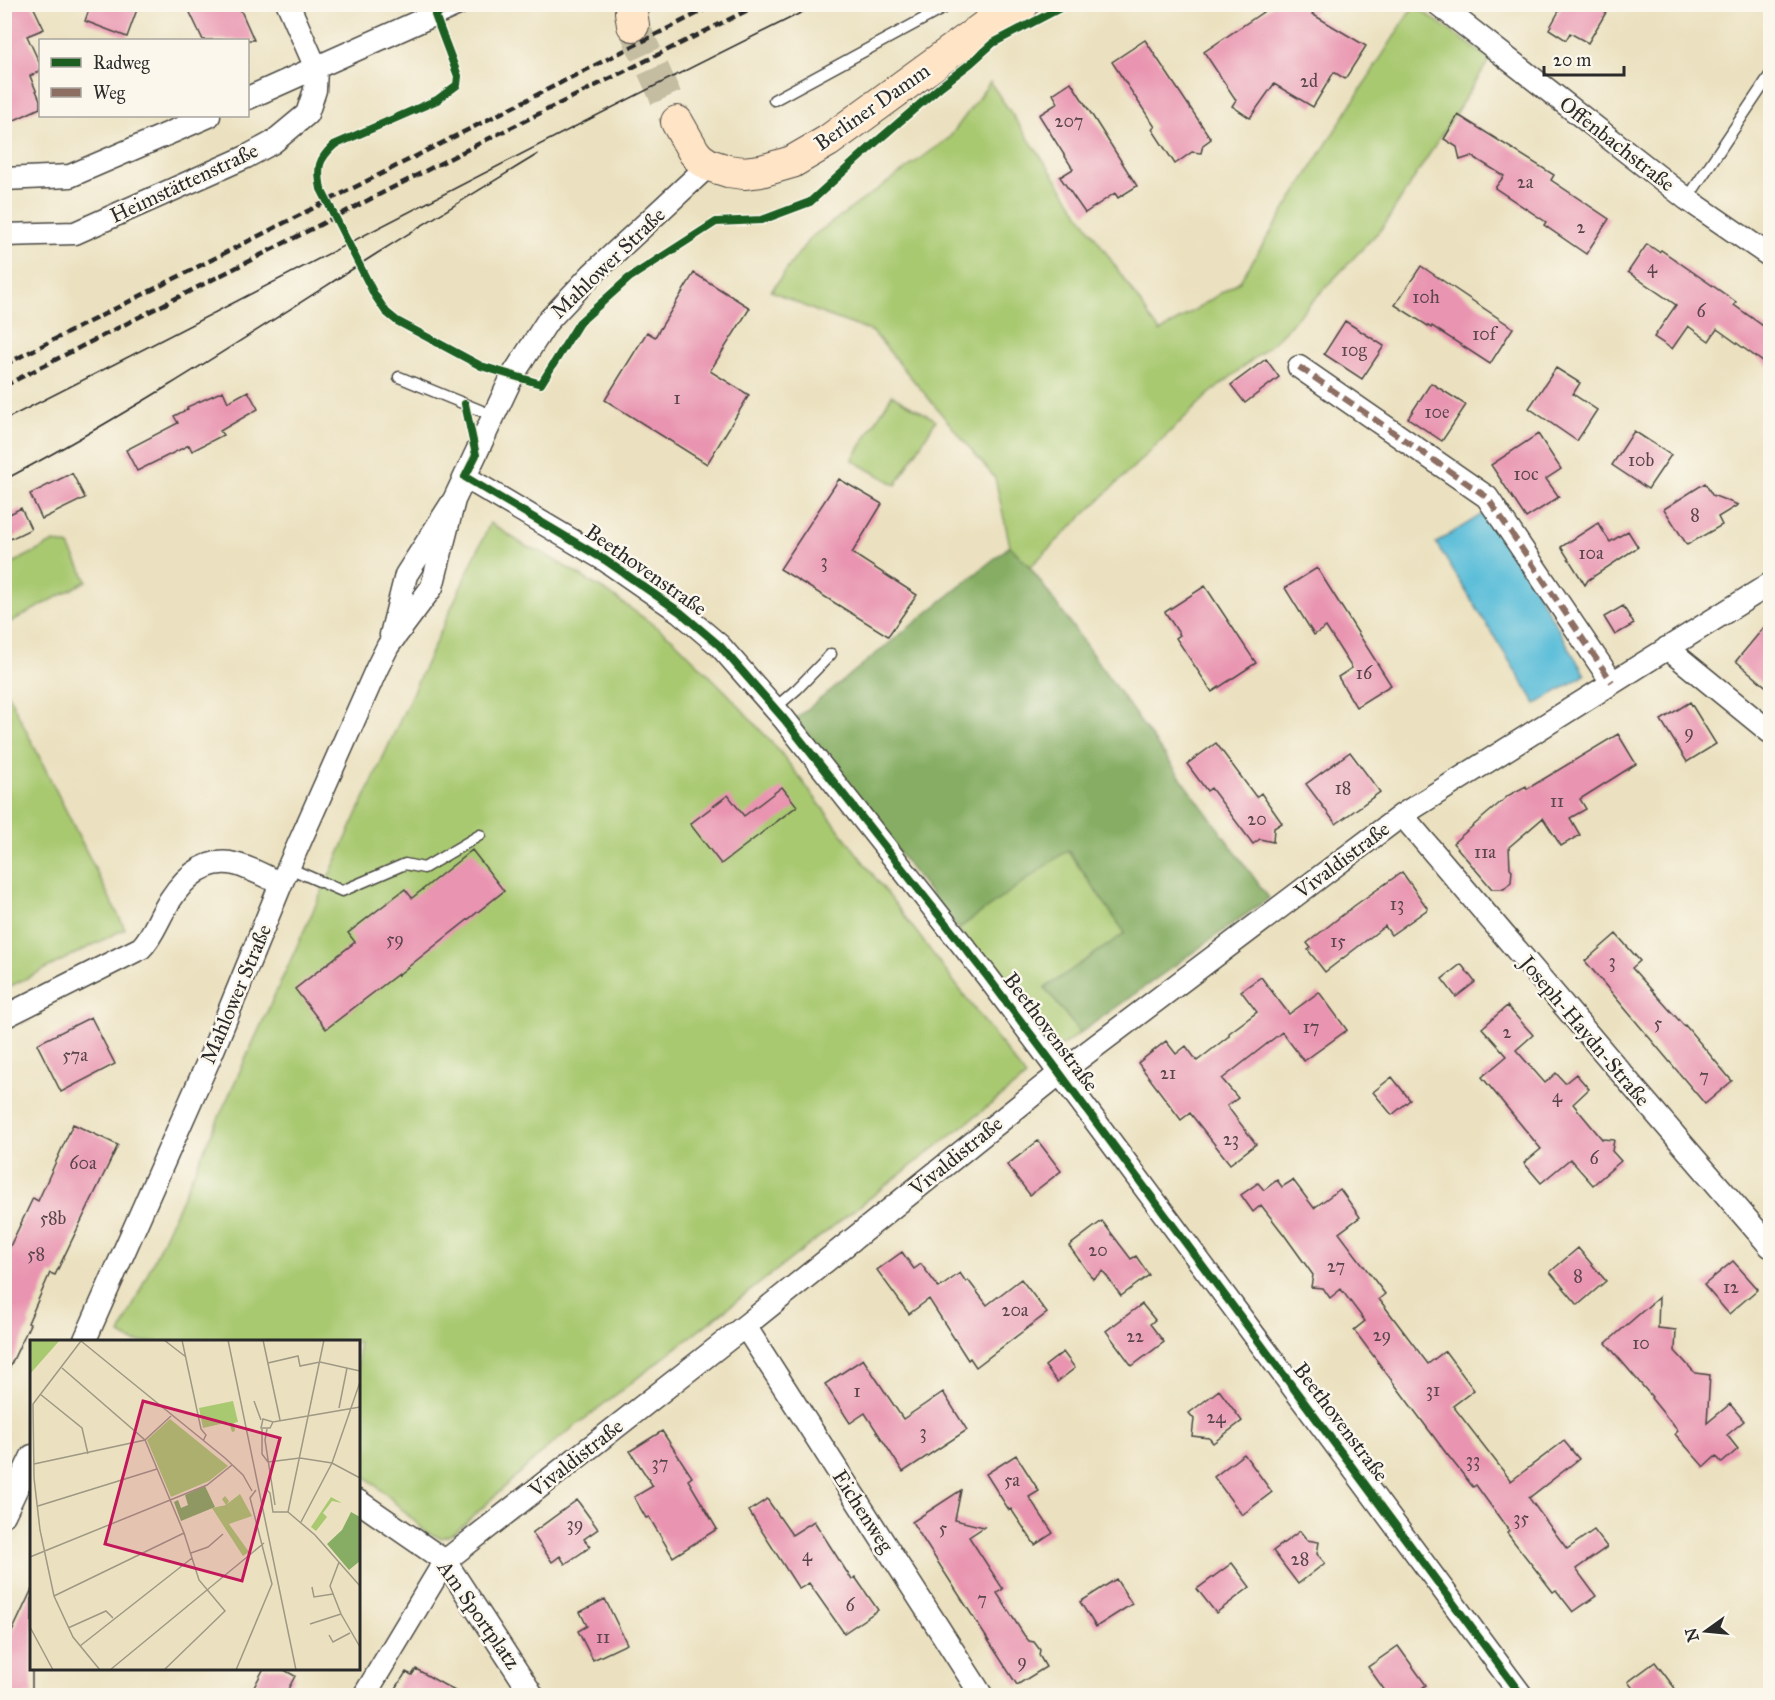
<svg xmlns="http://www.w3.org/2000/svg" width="1775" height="1700" font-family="'IM FELL Great Primer',serif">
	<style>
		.green { fill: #a9c971; stroke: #6a7a4e; stroke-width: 1.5 }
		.forest { fill: #86ad63; stroke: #586c47; stroke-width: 1.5 }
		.water { fill: #5bbed9; stroke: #437482; stroke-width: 1.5 }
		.building { fill: #e994b0 }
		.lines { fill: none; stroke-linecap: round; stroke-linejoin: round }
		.secondary-tunnel { stroke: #c5bda2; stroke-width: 32; stroke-dasharray: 32 16; stroke-linecap: butt }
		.service-casing { stroke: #484641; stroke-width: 13 }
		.minor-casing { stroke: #484641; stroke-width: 25 }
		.secondary-casing { stroke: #484641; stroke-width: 34 }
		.service { stroke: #fff; stroke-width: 10 }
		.minor { stroke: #fff; stroke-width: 22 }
		.secondary { stroke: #ffe4c6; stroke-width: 32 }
		.tram { stroke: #2b2b2b; stroke-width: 1.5 }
		.rail { stroke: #2b2b2b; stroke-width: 4.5; stroke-dasharray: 9 4.5; stroke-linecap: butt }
		.quiet { stroke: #8d6e63; stroke-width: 6; stroke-dasharray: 12 6; stroke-linecap: butt }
		.cycleway-casing { stroke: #fbf7ec; stroke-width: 11 }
		.cycleway { stroke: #1b5e20; stroke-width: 8 }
		.labels { text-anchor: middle; stroke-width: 5; stroke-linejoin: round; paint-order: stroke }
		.number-label { font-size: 18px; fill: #5a454c }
		.street-label { font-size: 21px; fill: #2b2b2b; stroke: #fbf7ec }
		.inset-road { fill: none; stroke: #9e9884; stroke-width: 1.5 }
		.view { fill: #c2185b; fill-opacity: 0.15; stroke: #c2185b; stroke-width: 3 }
		.inset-edge { fill: none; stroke: #2b2b2b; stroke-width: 3 }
	</style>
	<rect width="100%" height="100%" fill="#fbf7ec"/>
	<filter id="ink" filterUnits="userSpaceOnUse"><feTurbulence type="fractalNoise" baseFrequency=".0167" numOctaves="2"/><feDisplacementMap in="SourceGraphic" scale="12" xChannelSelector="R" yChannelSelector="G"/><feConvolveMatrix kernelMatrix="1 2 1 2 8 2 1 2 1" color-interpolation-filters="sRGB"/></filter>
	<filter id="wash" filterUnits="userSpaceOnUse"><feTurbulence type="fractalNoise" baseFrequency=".008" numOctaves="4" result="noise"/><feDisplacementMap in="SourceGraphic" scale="24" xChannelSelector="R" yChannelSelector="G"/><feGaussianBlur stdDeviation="1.35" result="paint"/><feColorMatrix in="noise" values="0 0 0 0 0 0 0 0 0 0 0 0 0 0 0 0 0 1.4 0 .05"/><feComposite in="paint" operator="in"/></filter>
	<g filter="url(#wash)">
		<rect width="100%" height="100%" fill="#ebe1c0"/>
		<path class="green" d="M1414,5L1490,59L1383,227L1272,344L1208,395L1030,567L1010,546L995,478L873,332L818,312L771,291L810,238L949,138L990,82L1160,332L1240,281Z
			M892,395L936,420L896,485L852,460Z
			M490,523L527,547L541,552L609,593L673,639L729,695L781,753L1026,1077L547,1448L455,1533L442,1538L427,1533L389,1497L359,1471L358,1342H134L120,1334Z
			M54,542L69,546L87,581L5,625V567Z
			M4,686L125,929L5,989H4Z
			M1067,850L1126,933L1045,988L1080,1033L1050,1054L958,929Z"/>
		<path class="forest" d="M1010,546L1030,567L1152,738L1269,898L1080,1033L1045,988L1125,933L1068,850L958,929L795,719Z"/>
		<path class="water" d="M1489,510L1585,675L1536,704L1436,543Z"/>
		<g id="blocks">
			<path class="building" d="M4,4H32L44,29L27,36L40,64V71L30,76L40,100V108L4,125Z
				M91,4H139L127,37L85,21Z
				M186,4H238L254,40H203Z
				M1275,4H1321L1312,14L1366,46L1345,79L1334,72L1313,107L1274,84L1250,118L1232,106L1236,100L1204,52Z
				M1563,4H1611L1588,43L1570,33L1566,40L1549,29Z
				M1145,40L1211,139L1203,145L1201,153L1192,152L1175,164L1152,129L1155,127L1112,62Z
				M1071,82L1137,186L1118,198L1115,193L1085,213L1060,177L1073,169L1039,115L1058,103L1053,94Z
				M1458,115L1554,175L1551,180L1609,219L1586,254L1544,225L1546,222L1495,188L1504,176L1472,156L1460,160L1457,147L1444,139Z
				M1647,244L1659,252L1661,250L1736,302L1734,305L1770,331V367L1717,329L1709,341L1688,326L1672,349L1654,337L1676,305L1628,272Z
				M1421,266L1513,328L1490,364L1432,326L1431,328L1395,305Z
				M694,273L750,308L710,371L749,395L707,464L605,400L647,332L655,337Z
				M1345,321L1384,346L1362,379L1324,354Z
				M1266,359L1279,377L1245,403L1231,385Z
				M1556,368L1580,383L1573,394L1597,410L1577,441L1529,408Z
				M1431,383L1466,405L1442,441L1408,418Z
				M223,391L228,402L248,391L258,409L220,431L223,435L192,451L189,445L137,471L126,450L178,423L174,416L188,409L187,407Z
				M1634,431L1671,455L1648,489L1612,465Z
				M1538,434L1561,469L1546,479L1559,497L1526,518L1491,465Z
				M72,473L85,498L42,519L30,494Z
				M839,479L882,504L852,553L917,595L888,636L780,569Z
				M1705,483L1712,495L1738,505L1718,517L1722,525L1687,545L1664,509Z
				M21,508L31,529L4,542V517Z
				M1598,523L1610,542L1628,531L1638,547L1588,580L1585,585L1561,547Z
				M1317,568L1391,685L1356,707L1338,677L1352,668L1326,627L1314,635L1285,588Z
				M1205,586L1256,663L1212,692L1176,638L1180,635L1165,612Z
				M1623,606L1634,624L1615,635L1604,617Z
				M1770,620V690L1736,661Z
				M1690,702L1716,744L1687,762L1661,720Z
				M1618,734L1636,764L1580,799L1586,809L1570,818L1580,835L1561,846L1543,818L1509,847L1510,868L1512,870L1511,882L1504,889H1492L1453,843L1509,795L1526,786L1527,789Z
				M1216,743L1256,797L1261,793L1282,823L1274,828L1273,842L1260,839L1253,844L1211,788L1207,791L1187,764Z
				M1350,752L1380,792L1336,824L1306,784Z
				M782,787L797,806L721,864L690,824L728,795L744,816Z
				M472,850L504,891L398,975V974L326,1029L295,989L355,942L348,933L405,889L412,898Z
				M1402,872L1428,909L1391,935L1385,926L1325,972L1308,950L1311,948L1307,943L1354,906Z
				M1616,934L1640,961L1632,968L1684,1026L1685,1025L1732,1081L1705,1104L1585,961Z
				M1461,964L1475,982L1456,997L1442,979Z
				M1261,977L1289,1014L1319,992L1347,1030L1304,1061L1282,1032L1222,1079L1238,1098L1227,1106L1256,1144L1230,1164L1190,1113L1181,1120L1138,1063L1166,1041L1176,1054L1186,1046L1197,1061L1229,1036V1033L1257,1012L1241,991Z
				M1507,1006L1533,1035L1516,1050L1545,1083L1556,1073L1565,1083L1576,1074L1589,1089L1573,1104L1602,1139L1614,1140L1612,1151L1621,1161L1593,1185L1570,1159L1541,1183L1524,1163L1541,1149L1482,1077L1507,1056L1482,1028Z
				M91,1017L115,1064L61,1092L37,1044Z
				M1392,1077L1410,1100L1392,1115L1373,1092Z
				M73,1124L118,1145L55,1275L50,1273L28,1323L30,1324L4,1379V1259L33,1198L38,1201Z
				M1038,1141L1061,1171L1030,1195L1007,1165Z
				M1277,1180L1282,1187L1293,1180L1314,1208L1340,1189L1360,1217L1339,1233L1385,1294L1379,1299L1428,1364L1445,1351L1474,1390L1453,1406L1511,1481L1564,1441L1579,1459L1529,1498L1567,1549L1594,1530L1607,1547L1576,1569L1596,1596L1573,1612L1556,1590L1553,1592L1507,1533L1509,1531L1476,1485L1473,1487L1446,1453L1354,1330L1365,1321L1341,1289L1330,1298L1323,1288L1311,1287L1313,1275L1285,1236L1261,1205L1253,1212L1241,1195L1258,1183L1264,1190Z
				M1102,1221L1131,1259L1136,1256L1149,1275L1121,1296L1103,1271L1093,1279L1069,1246Z
				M1578,1248L1606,1281L1578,1305L1550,1272Z
				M902,1252L914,1269L921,1264L939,1288L960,1273L966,1282L968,1280L987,1305L1021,1279L1047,1313L976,1367L970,1358L968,1360L929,1299L909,1314L877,1270Z
				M1733,1261L1758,1289L1729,1314L1704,1285Z
				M1659,1297L1658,1328L1676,1330L1675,1351L1695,1373L1710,1375L1707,1423L1730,1404L1744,1421L1727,1435L1738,1449L1722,1463L1716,1456L1704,1467L1675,1434L1678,1431L1651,1398L1652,1397L1606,1343Z
				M1142,1304L1155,1320L1150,1324L1164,1342L1132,1366L1106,1331Z
				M1063,1352L1075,1368L1057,1382L1045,1366Z
				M863,1359L903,1419L943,1392L967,1430L903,1472L865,1413L850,1423L825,1384Z
				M1219,1390L1242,1421L1213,1443L1209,1438L1192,1436L1194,1419L1189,1413Z
				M662,1431L692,1477L688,1480L717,1529L673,1557L649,1517L646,1518L634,1497L653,1486L630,1451Z
				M1244,1454L1272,1492L1242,1515L1214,1477Z
				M1016,1455L1039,1491L1029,1497L1053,1533L1035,1545L1011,1509L1009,1510L986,1474Z
				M961,1490L955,1520L984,1527L969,1537L1003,1589L997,1593L1024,1635L1029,1641L1034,1642L1040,1650L1039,1655L1046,1667L1017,1685L912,1522Z
				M767,1499L792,1535L814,1521L852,1580L855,1577L878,1610L844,1633L809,1583L799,1589L749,1511Z
				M577,1500L598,1529L584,1539L590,1547L565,1564L560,1556L552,1562L532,1533Z
				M1300,1531L1307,1540L1319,1542L1317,1554L1325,1563L1298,1584L1273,1551Z
				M1232,1563L1250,1587L1216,1613L1197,1589Z
				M1116,1579L1132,1604L1096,1627L1080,1602Z
				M32,1589V1695H4V1649Z
				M605,1599L627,1644L593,1660L578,1631L587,1626L580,1612Z
				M1398,1646L1426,1685L1412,1695H1388L1368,1667Z
				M1655,1662L1680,1695H1638L1628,1682Z
				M264,1668H281L295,1676L285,1695H250Z
				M416,1669L462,1695H392L406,1672L412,1675Z"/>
		</g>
	</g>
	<g filter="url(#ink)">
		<use href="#blocks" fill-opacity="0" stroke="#484641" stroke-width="1.5"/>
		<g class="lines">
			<path class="secondary-tunnel" d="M633,25L677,122"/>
			<g class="service-casing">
				<path id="service" d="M774,100L951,4
					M1687,199L1770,75
					M399,377L494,416
					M775,708L797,689L831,654
					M289,868L342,891L405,864L424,868L480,835"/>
			</g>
			<g class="minor-casing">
				<path id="minor" d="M1438,4L1687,199L1770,256
					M248,98L458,4
					M4,179L70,176L209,116
					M4,235L75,233L246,157L272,143L307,114L315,90L316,68L288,4
					M1299,367L1487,497L1612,682
					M465,477L605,560L680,612L720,646L784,719L987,976L1047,1056L1522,1696
					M391,635L406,575L454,500L513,375L547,322L592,274L709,165
					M1667,648L1770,732
					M1402,815L1634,1088L1770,1246
					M4,1017L141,948C151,938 156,925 163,912C176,888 198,859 230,863C247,866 265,876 281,884
					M745,1326L982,1696
					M84,1342L211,1055L281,884L377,668L388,646L432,587L454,500
					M358,1501L445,1561L533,1696
					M4,1515L32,1456
					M364,1696L445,1561L745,1326L1060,1073L1402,815L1770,584"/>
			</g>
			<g class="secondary-casing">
				<path id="secondary" d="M632,4L631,12L633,25
					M677,122L694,152L699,158L709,165L728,171L744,173L761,171L792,162L828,141L991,22L1023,4"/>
			</g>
			<use href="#service" class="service"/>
			<use href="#minor" class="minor"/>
			<use href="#secondary" class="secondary"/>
			<path class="tram" d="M4,420C277,283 545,138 819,4
				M4,480C133,412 254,332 376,254C430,220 484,187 538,154"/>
			<path class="rail" d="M4,365L716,4
				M4,386L486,140L760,4"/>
			<path class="quiet" d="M1299,367L1487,497L1612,682"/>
			<g class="cycleway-casing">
				<path id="cycleway" d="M458,4L435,15L458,76L457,85L437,100L334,145C318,160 317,167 321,189L374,294L386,312L397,321L481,366L541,384L579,323L629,278L716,222L762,220L810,202L875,143L941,86L971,63L993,43L1068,4
					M465,404L476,455L465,477L605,560L680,612L720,646L784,719L987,976L1047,1056L1522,1696"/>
			</g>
			<use href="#cycleway" class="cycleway"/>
		</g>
	</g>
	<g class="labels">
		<g class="number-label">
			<text x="1309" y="87">2d</text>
			<text x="1069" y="127">207</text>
			<text x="1525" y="188">2a</text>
			<text x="1581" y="233">2</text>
			<text x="1652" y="273">4</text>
			<text x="1426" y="303">10h</text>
			<text x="1701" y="317">6</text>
			<text x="1484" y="340">10f</text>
			<text x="1354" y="356">10g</text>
			<text x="677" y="404">1</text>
			<text x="1437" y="418">10e</text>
			<text x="1641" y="466">10b</text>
			<text x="1526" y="480">10c</text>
			<text x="1695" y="521">8</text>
			<text x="1591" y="559">10a</text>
			<text x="824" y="567">3</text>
			<text x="1364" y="679">16</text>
			<text x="1689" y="738">9</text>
			<text x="1343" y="794">18</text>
			<text x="1557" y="807">11</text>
			<text x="1257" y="825">20</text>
			<text x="1485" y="858">11a</text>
			<text x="1397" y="910">13</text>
			<text x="395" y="945">59</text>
			<text x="1338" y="947">15</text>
			<text x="1612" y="967">3</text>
			<text x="1658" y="1029">5</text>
			<text x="1311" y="1033">17</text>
			<text x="1507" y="1038">2</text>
			<text x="75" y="1061">57a</text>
			<text x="1168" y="1079">21</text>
			<text x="1704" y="1082">7</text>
			<text x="1557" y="1102">4</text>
			<text x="1231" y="1145">23</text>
			<text x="1594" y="1164">6</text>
			<text x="83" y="1169">60a</text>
			<text x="53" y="1224">58b</text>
			<text x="1098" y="1256">20</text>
			<text x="36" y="1260">58</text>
			<text x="1336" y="1272">27</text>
			<text x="1578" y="1282">8</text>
			<text x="1731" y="1293">12</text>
			<text x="1015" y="1316">20a</text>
			<text x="1382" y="1341">29</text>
			<text x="1135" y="1342">22</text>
			<text x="1641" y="1349">10</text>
			<text x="1433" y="1396">31</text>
			<text x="857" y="1397">1</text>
			<text x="1216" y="1423">24</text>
			<text x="923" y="1438">3</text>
			<text x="1473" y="1466">33</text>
			<text x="660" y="1469">37</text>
			<text x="1012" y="1486">5a</text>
			<text x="1521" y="1524">35</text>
			<text x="575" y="1530">39</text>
			<text x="943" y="1534">5</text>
			<text x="807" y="1561">4</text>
			<text x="1300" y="1565">28</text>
			<text x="982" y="1605">7</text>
			<text x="850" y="1611">6</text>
			<text x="603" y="1643">11</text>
			<text x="1022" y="1667">9</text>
		</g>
		<g class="street-label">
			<text transform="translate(872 107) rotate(-35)" y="7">Berliner Damm</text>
			<text transform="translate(1617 144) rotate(38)" y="7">Offenbachstraße</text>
			<text transform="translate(184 183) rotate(-25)" y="7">Heimstättenstraße</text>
			<text transform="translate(608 263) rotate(-44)" y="7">Mahlower Straße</text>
			<text transform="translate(646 570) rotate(35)" y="7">Beethovenstraße</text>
			<text transform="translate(1342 860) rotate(-37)" y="7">Vivaldistraße</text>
			<text transform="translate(236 994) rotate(-67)" y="7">Mahlower Straße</text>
			<text transform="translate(1585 1031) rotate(50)" y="7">Joseph-Haydn-Straße</text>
			<text transform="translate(1051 1032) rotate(53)" y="7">Beethovenstraße</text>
			<text transform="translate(956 1156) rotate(-39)" y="7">Vivaldistraße</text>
			<text transform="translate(1341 1422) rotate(53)" y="7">Beethovenstraße</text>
			<text transform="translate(576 1458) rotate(-38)" y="7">Vivaldistraße</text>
			<text transform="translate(863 1511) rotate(57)" y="7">Eichenweg</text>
			<text transform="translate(479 1615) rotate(55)" y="7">Am Sportplatz</text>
		</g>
	</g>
	<g transform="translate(30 1340)">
		<rect width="330" height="330" fill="#ebe1c0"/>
		<path d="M0,0H30L0,34ZM203,61L208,82L204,83L205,91L202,92L199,82L173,88L169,68ZM140,79L198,126L179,141L141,157L117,100ZM210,154L222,176L199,184L219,212L213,216L182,168L196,165L192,159L195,156L199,161L197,164ZM301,157L312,163L302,161L293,173L297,177L286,191L281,187Z" fill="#a9c971"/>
		<path d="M175,146L185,167L151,181L144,162L148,160L151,168L158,165L155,155ZM321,172L330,177V221L319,230L297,204L312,190Z" fill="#86ad63"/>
		<path class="inset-road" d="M134,0L156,17M152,0L171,89L176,95L173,101M198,0L266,330M233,0L250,80M51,1L3,64L4,138L10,190L24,256L43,297L70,330M51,1L195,118L213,135L222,151M238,23L268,16L270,26L290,22L330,31M32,28L115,100L154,193L169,240L195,271L134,330M10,54L52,88L58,114M224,61L231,80M309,68L317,28M243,82L240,88H231L233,79L243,82L330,67M232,89V114L238,122M237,89L235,100L245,165M238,122L270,118L302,123L330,138M4,124L115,100L141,76M235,148L240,153L243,172H258L294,0M8,166L127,129M258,172L285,195L330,246M271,182L302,123L330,42M161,213L178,207L193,194M0,217L177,145L202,125M309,222L300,246L311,274L330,307M282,247L284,257L303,254M24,256L154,193M280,284L311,274M0,287L23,330M38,288L76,271L83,278M299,295L303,302L320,293M50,306L162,218M80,330L234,203M206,330L242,244L220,158L226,150"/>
		<path class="view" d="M113,61L250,98L212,241L75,204Z"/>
		<rect width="330" height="330" class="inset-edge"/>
	</g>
	<rect width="1775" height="1700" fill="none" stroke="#fbf7ec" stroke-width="24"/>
	<rect x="39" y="39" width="210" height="78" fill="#fbf7ec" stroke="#a8a59f" stroke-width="1.5"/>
	<rect x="51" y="58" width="30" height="9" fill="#1b5e20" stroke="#a8a59f" stroke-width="1.5"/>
	<text x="93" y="69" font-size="18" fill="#2b2b2b">Radweg</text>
	<rect x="51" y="88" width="30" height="9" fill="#8d6e63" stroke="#a8a59f" stroke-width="1.5"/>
	<text x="93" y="99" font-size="18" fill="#2b2b2b">Weg</text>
	<g transform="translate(1706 1631) rotate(255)" stroke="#fbf7ec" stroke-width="4.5" paint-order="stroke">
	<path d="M0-4.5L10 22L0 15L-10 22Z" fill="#2b2b2b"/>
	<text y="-9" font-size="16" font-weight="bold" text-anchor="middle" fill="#2b2b2b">N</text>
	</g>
	<path d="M1544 66v9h80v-9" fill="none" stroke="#2b2b2b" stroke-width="3"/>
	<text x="1553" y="66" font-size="18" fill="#2b2b2b" stroke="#fbf7ec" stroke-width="4.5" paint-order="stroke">20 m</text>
</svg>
